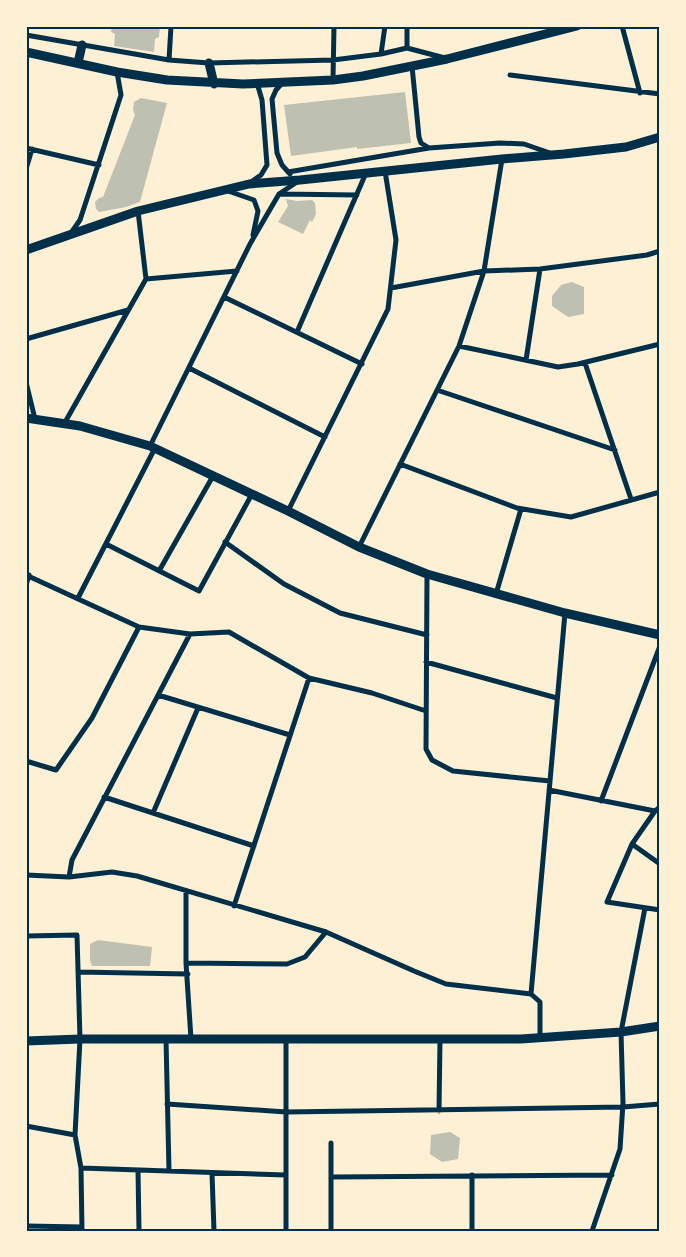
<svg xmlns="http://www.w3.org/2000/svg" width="686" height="1257" font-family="Figtree,sans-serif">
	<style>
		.building { fill: #bec0b2 }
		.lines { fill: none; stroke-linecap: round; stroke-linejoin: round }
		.minor { stroke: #003049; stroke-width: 5 }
		.secondary { stroke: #003049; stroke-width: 9 }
		.neatline { fill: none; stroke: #003049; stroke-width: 2 }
	</style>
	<rect width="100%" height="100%" fill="#fdf0d5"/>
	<path class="building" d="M112,26H160L159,37L155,39L154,52L114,46L115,34L111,32Z
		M405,92L411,143L357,149V147L291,156L284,105Z
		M141,98L167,103L140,202L126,207L99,212L96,209L95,202L99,198L103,197L135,115L133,110L134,102Z
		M286,199L297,201L312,200L315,203L316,214L312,222L310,220L303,234L278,222L288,206Z
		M572,282L584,287V314L568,317L552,306V296L561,285Z
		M98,940L152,947L150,966H92L90,960V944Z
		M450,1132L460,1138L458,1159L442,1162L430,1154L431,1135Z"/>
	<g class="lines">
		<path class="minor" d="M622,26L640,93
			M26,35L169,60L209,63L333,60L381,54L407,48L445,58
			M407,48V26
			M381,54L385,26
			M169,60L171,26
			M412,66L419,137L421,143L429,148L500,143L524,144L550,153
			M510,75L660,94
			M333,80L334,26
			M283,82L276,90L272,99L277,153L282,165L290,174
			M26,148L99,165
			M26,169L32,149
			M288,172L429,148
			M251,182L261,175L267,165L262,100L257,83
			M228,191L254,200L258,211L253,235
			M280,194L357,195
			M71,233L80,220L121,95L117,72
			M146,279L237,271
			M391,288L484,271L540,269L647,255L660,251
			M224,297L362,364
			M297,332L366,173
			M26,339L128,310
			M459,346L558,367L578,364L660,344
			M526,360L540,269
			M585,363L631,499
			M189,368L325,437
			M26,382L35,419
			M437,390L615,450
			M64,424L146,279L138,211
			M150,446L250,244L279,194L297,182
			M400,464L517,508L571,517L660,492
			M288,511L388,309L396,240L385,171
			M225,542L284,584L340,613L427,635
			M106,544L199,591L252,494
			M359,547L459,346L484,271L502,159
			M159,571L213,476
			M427,574L426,749L432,760L453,771L550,781
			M26,575L139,627L190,634L229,632L309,678L372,693L426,711
			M26,585L29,575
			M496,594L521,509
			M78,598L155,448
			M426,662L557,698
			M158,695L290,735
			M26,761L56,770L92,718L139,627
			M549,790L655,811L660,807
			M104,797L254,846
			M601,801L660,646
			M655,811L632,844L607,902L660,910
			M153,813L198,708
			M632,844L660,864
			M26,875L69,877L112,872L137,876L326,932L414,971L446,984L531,994
			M69,877L72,860L190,634
			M186,891V963L191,1039
			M234,906L309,678
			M26,936L77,935L80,1039L75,1135L81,1168L82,1231
			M186,963L287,964L305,957L326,932
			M78,972L188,974
			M540,1037V1002L531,994L565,613
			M166,1039L169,1171
			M286,1040V1231
			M167,1104L286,1112L623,1107L660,1104
			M439,1111L440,1039
			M26,1126L75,1135
			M331,1143V1231
			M81,1168L286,1175
			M138,1170L139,1231
			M212,1173L214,1231
			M472,1175V1231
			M332,1177L612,1175
			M26,1226L82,1227
			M592,1231L620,1149L623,1103L621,1032L645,908"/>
		<path class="secondary" d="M26,52L117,72L167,80L243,84L333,80L363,76L447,59L577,26
			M78,63L82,45
			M209,63L214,84
			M26,250L138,211L249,184L300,180L502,159L564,154L626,147L660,137
			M26,418L80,426L150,446L288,511L359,547L427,574L565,613L660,635
			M26,1041L80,1039H521L621,1032L660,1026"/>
	</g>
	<rect width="686" height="1257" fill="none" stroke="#fdf0d5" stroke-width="55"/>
	<rect x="28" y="28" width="630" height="1202" class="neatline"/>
</svg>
